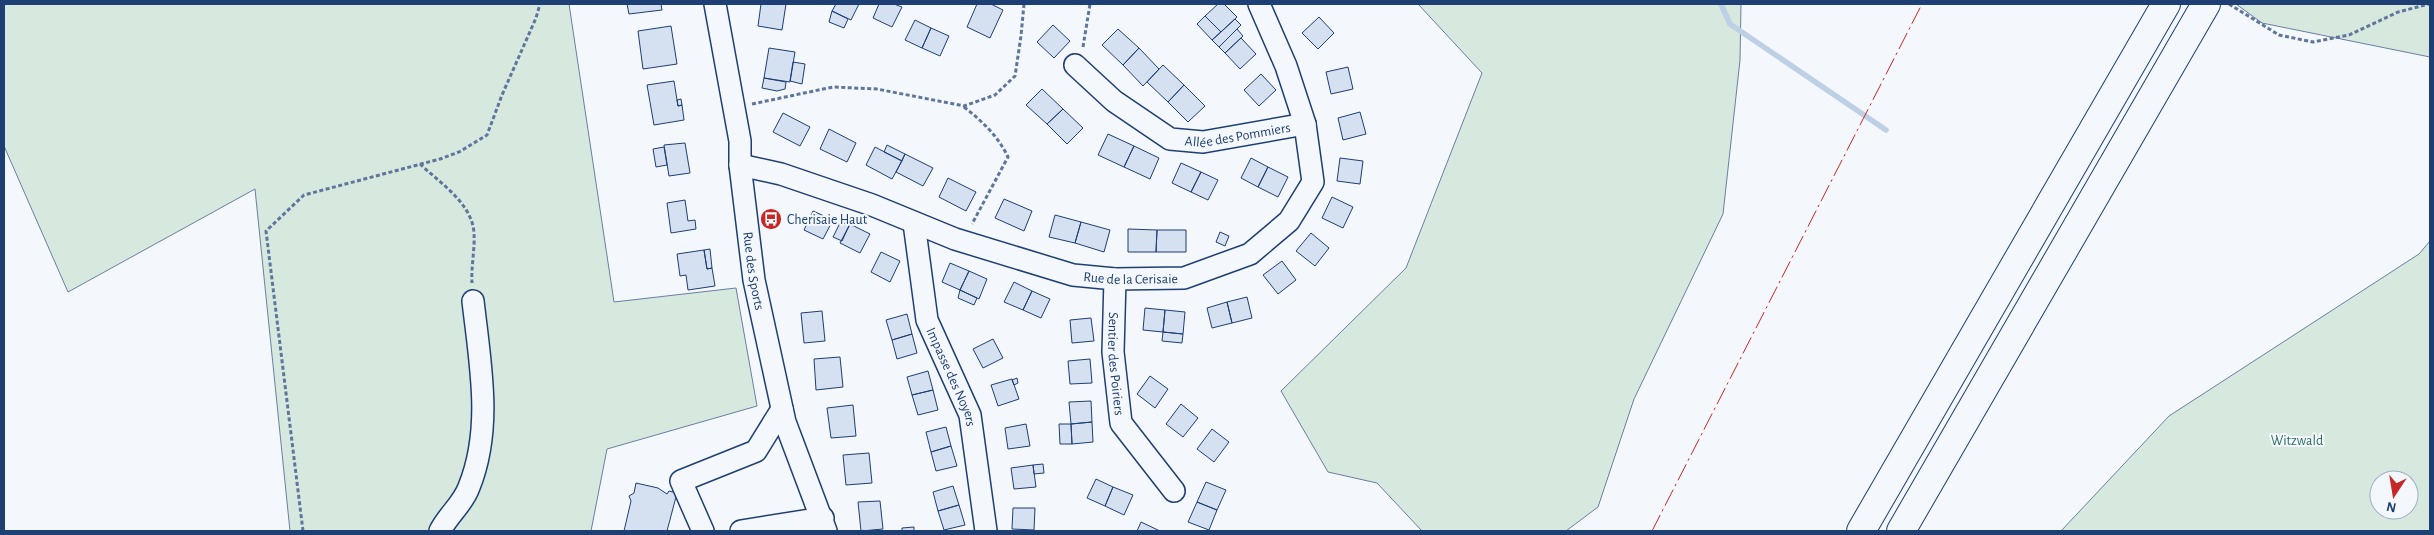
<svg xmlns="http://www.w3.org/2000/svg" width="2434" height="535" font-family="'Alegreya Sans',sans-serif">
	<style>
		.green { fill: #d7e8df; stroke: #687fa3; fill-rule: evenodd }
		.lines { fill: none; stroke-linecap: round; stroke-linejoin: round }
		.stream { stroke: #bed0e5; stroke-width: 5.5 }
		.building { fill: #d5e0f0; stroke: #1d3f73 }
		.minor-casing { stroke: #1d3f73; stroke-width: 24 }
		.highway-casing { stroke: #1d3f73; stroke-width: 30 }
		.path { stroke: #5e769c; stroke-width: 3; stroke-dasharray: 4 2.5; stroke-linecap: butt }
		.minor { stroke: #f4f7fb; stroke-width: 21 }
		.highway { stroke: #f4f7fb; stroke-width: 28 }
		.power { stroke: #c62828; stroke-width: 1; stroke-dasharray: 18 4 2.5 4; stroke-linecap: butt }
		.labels { text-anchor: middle; stroke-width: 4; stroke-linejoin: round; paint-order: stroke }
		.street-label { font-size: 14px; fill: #1d3f73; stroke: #f4f7fb }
		.poi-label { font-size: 14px; fill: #1d3f73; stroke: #f4f7fb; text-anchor: start }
		.park-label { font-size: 14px; fill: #2c6c60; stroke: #f4f7fb }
	</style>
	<rect width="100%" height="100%" fill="#f4f7fb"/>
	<path class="green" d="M4,4H569L614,302L736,288L757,406L607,449L591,531H290L255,189L68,292L4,146Z
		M1418,4H1741L1740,60L1723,214L1634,399L1598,507L1566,531H1422L1377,483L1328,472L1281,391L1406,268L1482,73Z
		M2236,4H2430V57L2262,23Z
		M2430,241V531H2061L2169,416L2419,254ZM2379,480H2409V510H2379Z"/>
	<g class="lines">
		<path class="stream" d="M1721,4L1730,24L1886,130"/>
	</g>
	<path class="building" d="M627,4H661L662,10L629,14Z
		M761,4H786L782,30L758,26Z
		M836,4H859L851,20L832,11Z
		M879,4H894L902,7L892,27L873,18Z
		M977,4H991L1003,10L990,38L967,27Z
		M1218,4H1224L1237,17L1221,32L1205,16Z
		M832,11L848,19L844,28L829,22Z
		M1205,16L1221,32L1212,40L1197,24Z
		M1319,17L1334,33L1318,49L1302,33Z
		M1235,19L1241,25L1219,47L1212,40Z
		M915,20L931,28L922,48L905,40Z
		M1053,25L1070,41L1054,58L1037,42Z
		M671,26L677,64L643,69L638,31Z
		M931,28L949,36L940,56L922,48Z
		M1118,29L1139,48L1123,65L1102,45Z
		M1237,29L1243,36L1225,53L1219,47Z
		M1241,38L1256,54L1240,69L1225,53Z
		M769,48L795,52L790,82L764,78Z
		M1139,48L1159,69L1143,86L1123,65Z
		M793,62L805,64L802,84L790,81Z
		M1163,65L1184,85L1168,102L1147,82Z
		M1348,67L1353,89L1331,94L1326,72Z
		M1261,74L1276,90L1259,106L1244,90Z
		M764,78L786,82L785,89L777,91L762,88Z
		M674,81L678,106L682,105L684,120L654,125L647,85Z
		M1184,85L1205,106L1188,122L1168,102Z
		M1042,89L1063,109L1047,124L1026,105Z
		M681,99L682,105L678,106L677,100Z
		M1063,109L1083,128L1067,144L1047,124Z
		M1360,112L1366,134L1343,140L1338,118Z
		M783,113L810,127L800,146L773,132Z
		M829,129L856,143L847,162L820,149Z
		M1108,134L1134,146L1124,167L1098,155Z
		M685,143L690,173L669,176L664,145Z
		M887,145L905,154L902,161L884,152Z
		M1134,146L1159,158L1150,179L1124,167Z
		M664,147L667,165L656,167L653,149Z
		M875,147L902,161L892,179L866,165Z
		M905,154L933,168L923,186L896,172Z
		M1251,158L1268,167L1258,187L1241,178Z
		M1340,158L1363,161L1360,184L1337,181Z
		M1181,163L1201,172L1191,192L1172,183Z
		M1268,167L1288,177L1278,197L1258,187Z
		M1201,172L1218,180L1208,200L1191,192Z
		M948,178L976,192L966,211L939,197Z
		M1332,197L1353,207L1343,228L1322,218Z
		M1004,199L1032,211L1024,231L995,218Z
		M685,200L688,221L695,220L696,229L671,233L667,203Z
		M813,211L833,220L823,239L804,230Z
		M1055,215L1081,222L1075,243L1049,237Z
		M841,221L849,226L842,241L833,237Z
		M1081,222L1110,230L1104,252L1075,243Z
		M850,224L870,234L860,253L840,243Z
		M1128,229L1157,230L1156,252H1128Z
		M1157,230H1186V252H1156Z
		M1220,232L1229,236L1225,246L1216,242Z
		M1311,233L1329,248L1315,266L1296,251Z
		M710,249L712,268L707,269L704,250Z
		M704,250L707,269L712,268L715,286L688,290L686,275L680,276L677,254Z
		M881,252L900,261L890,282L871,272Z
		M1282,261L1296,280L1278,294L1263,275Z
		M950,263L969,271L960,290L942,282Z
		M969,271L987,279L979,299L960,290Z
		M1014,282L1032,291L1023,310L1004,302Z
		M960,290L977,298L974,305L958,298Z
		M1032,291L1050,299L1041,318L1023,310Z
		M1247,297L1252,318L1232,323L1227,302Z
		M1227,302L1232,323L1212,328L1207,308Z
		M1145,308L1165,310L1163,332L1143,330Z
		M1165,310L1185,312L1183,334L1163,332Z
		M822,311L825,341L804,343L801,313Z
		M907,314L912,334L892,340L886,320Z
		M1091,318L1094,341L1072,343L1070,320Z
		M1163,332L1183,334L1182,343L1162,341Z
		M912,334L917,353L897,359L892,340Z
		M993,339L1003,358L983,368L973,349Z
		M840,357L843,387L816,390L814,359Z
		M1090,359L1092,383L1070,384L1068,361Z
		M928,371L933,390L912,395L907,377Z
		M1150,376L1168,389L1155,408L1137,394Z
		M1017,378L1018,383L1014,385L1012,380Z
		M1012,379L1019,399L998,406L991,385Z
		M933,390L938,410L918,415L912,395Z
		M1091,401L1092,422L1071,424L1069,402Z
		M1181,404L1198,418L1183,437L1166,424Z
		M853,405L856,436L831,438L827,408Z
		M1092,422L1093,442L1072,444L1071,424Z
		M1026,424L1030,446L1008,449L1005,428Z
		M1059,424H1071L1072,444H1060Z
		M946,427L951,446L931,452L926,432Z
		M1212,429L1229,442L1214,462L1197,449Z
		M951,446L957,466L936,471L931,452Z
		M869,453L872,483L846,485L843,455Z
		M1043,464L1044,473L1034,474L1033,465Z
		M1033,465L1036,487L1014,489L1011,468Z
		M1096,479L1113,487L1105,506L1087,498Z
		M1206,482L1226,490L1217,510L1197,502Z
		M636,483L658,488L667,494L669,491L677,493L667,531H624L631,501L629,496L634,493Z
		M953,486L959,505L938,511L933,492Z
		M1113,487L1133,495L1124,515L1105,506Z
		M880,501L883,529L861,531L858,502Z
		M1197,502L1217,510L1209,530L1188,522Z
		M959,505L965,525L944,530L938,511Z
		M1013,508H1035L1034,530L1012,529Z
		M1141,522L1160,531H1137Z
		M914,527V531H902V528Z"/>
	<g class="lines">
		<g class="minor-casing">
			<g id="minor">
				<path id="s1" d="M715,4L740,141V165L754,280L785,422L826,531"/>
				<path id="s2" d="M1075,65L1114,101L1170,139L1203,142L1305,124"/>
				<path id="s3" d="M740,165L781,174L872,205L955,239L1073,275L1115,279L1184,278L1250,254L1289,221L1313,182L1305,124L1286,66L1259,4"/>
				<path id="s4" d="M914,223L927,320L970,415L986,531"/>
				<path id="s5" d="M1115,279L1113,352L1121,423L1174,491"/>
				<path d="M440,531C448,515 463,504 469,487C493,428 480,363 473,301"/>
				<path d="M703,531L681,481L756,451L782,409"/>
				<path d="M741,531L823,518"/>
			</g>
		</g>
		<g class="highway-casing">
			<path id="highway" d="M1861,531L2166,4
				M1901,531L2206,4"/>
		</g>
		<path class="path" d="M2229,4L2279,35L2313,42L2349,35L2398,12L2429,4
			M1083,47L1090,4
			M752,104L833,87L877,89L964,106L995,95L1015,76L1021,36L1024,4
			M964,107C982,121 998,136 1008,157L972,224
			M420,164C440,183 472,203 474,233C475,249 471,267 472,283
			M303,531L266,231L304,195L440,159L459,152L487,135L502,95L536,18L540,4"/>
		<use href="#minor" class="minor"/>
		<use href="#highway" class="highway"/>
		<path class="power" d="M1652,531L1922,4"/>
	</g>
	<defs>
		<g id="bus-disc" transform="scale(1.125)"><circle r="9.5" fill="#c62828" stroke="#f4f7fb"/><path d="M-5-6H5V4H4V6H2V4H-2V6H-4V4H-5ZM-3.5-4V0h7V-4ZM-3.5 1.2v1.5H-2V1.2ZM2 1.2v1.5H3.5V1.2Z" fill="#fff"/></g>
	</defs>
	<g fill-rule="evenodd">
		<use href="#bus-disc" x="771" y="219"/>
	</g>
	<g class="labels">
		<g class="street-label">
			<text dy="5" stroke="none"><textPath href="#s2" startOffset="189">Allée des Pommiers</textPath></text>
			<text dy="5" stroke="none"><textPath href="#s1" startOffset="270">Rue des Sports</textPath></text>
			<text dy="5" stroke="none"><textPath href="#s3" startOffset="409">Rue de la Cerisaie</textPath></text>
			<text dy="5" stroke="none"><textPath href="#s5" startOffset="85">Sentier des Poiriers</textPath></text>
			<text dy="5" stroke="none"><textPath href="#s4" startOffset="160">Impasse des Noyers</textPath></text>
		</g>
		<g class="poi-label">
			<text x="787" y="224">Cherisaie Haut</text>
		</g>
		<g class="park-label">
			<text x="2297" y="445">Witzwald</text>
		</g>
	</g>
	<rect width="2434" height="535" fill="none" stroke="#1d3f73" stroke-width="10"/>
	<g transform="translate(2394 495) rotate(192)"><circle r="24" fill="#f4f7fb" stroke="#9eadc5"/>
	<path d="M0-4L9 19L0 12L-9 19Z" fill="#c62828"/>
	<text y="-8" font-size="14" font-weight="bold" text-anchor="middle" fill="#1d3f73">N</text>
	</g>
</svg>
